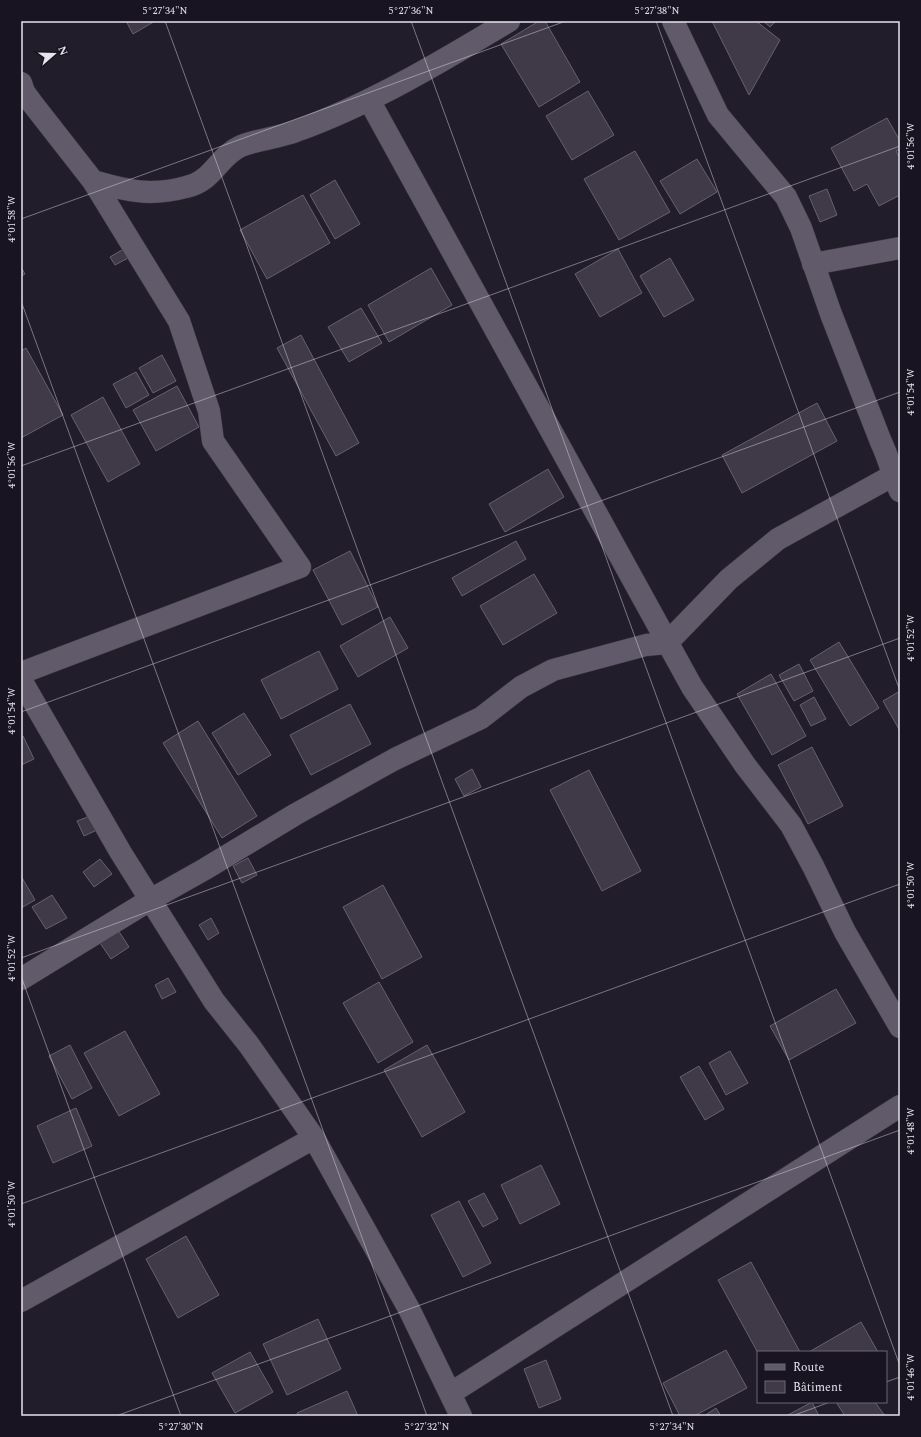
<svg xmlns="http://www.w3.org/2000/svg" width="921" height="1437" font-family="Spectral,serif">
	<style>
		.building { fill: #3f3948; stroke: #666071 }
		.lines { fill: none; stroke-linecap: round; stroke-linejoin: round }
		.minor-casing { stroke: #3c3743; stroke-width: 23 }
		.minor { stroke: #605a6b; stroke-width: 22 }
		.ticks { fill: none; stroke: #e6e3ed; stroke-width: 1; stroke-opacity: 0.45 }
		.neatline { fill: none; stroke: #e6e3ed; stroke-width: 1.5 }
		.ticks-label { font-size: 10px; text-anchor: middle; fill: #e6e3ed }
	</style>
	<rect width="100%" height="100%" fill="#221d2b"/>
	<path class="building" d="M126,21H155L133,34Z
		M539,21H545L580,82L539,107L501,44Z
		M712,21H756L780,40L749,95Z
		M763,21H776L770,27Z
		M588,91L614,135L572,160L546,116Z
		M887,118L900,141V149L896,151L900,159V195L879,206L867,184L854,191L831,148Z
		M635,151L670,212L619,240L584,179Z
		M697,159L717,192L680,214L660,181Z
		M335,180L360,224L335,239L310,195Z
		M827,189L837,215L820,222L809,196Z
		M303,195L330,243L267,279L240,230Z
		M127,247L132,256L115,265L110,257Z
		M618,249L642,293L600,317L575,274Z
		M670,258L694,300L664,317L640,276Z
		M21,267L25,274L21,276Z
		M431,268L452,305L389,342L368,305Z
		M361,308L382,343L349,362L328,327Z
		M301,335L359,443L336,456L277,348Z
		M26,348L63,415L21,438V351Z
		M162,355L176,381L153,393L139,368Z
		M136,372L149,395L126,408L113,384Z
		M177,386L199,427L156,451L133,410Z
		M103,397L140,464L108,482L71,415Z
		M817,403L837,441L742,493L722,455Z
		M548,469L564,497L505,532L489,504Z
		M516,541L526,559L462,596L452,578Z
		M350,551L378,607L342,625L313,570Z
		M534,574L557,613L503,645L480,606Z
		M390,617L408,648L358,677L340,646Z
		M839,642L879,708L850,726L810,660Z
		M319,651L338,689L281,719L261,680Z
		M799,664L813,691L794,701L779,675Z
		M771,674L806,736L772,755L737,694Z
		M900,691V731L883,701Z
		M814,697L826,719L811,726L800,705Z
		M350,704L371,744L311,775L290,735Z
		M244,713L271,755L238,775L212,733Z
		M198,721L257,816L222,838L163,743Z
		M23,736L34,759L21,765V737Z
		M812,747L843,806L808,824L778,765Z
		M472,769L481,787L464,796L455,779Z
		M589,770L641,871L602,891L550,790Z
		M90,816L97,830L84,836L77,821Z
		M248,858L257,875L242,883L233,866Z
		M100,859L112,874L94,887L83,872Z
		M21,876L35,900L21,908Z
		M383,885L422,957L382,979L343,907Z
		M52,895L67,918L46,929L32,907Z
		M211,918L219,933L208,940L199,925Z
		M118,930L129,947L111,959L100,943Z
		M168,978L176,992L162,999L155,985Z
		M379,982L413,1042L378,1063L343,1003Z
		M836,989L856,1023L789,1060L770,1026Z
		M125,1031L160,1094L119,1116L84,1053Z
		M70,1045L92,1088L72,1099L49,1056Z
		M427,1045L465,1112L422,1137L384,1070Z
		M730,1051L748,1083L726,1095L709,1063Z
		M699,1066L724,1109L705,1120L680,1077Z
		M76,1108L92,1146L53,1163L37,1126Z
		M541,1165L560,1204L520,1224L501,1185Z
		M484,1193L498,1219L483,1227L468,1201Z
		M459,1201L491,1263L463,1277L431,1215Z
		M186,1236L219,1295L178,1318L146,1259Z
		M751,1262L800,1352L758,1353L718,1280Z
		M318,1319L341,1369L287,1395L263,1344Z
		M861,1322L878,1352H809Z
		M726,1350L747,1388L694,1416H680L663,1383Z
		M250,1352L273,1392L235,1413L212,1373Z
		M546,1360L561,1399L539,1408L524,1369Z
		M347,1391L358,1416H298L297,1413Z
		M812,1402L819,1416H786Z
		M836,1402H875L885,1416H845Z
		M716,1408L721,1416H704Z"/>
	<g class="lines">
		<g class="minor-casing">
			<path id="minor" d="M673,21L718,115L786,197L801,228L831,314L881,442C889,458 892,475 900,491
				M21,83L24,92L32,103L93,181L179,321L209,411L213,441L300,567L21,673
				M369,100L692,687L745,765L791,825L813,866L845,932L900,1027
				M93,181C111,186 131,192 150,192C161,192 175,190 186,187C214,181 218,156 241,146C258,139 278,138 296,131C371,104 441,62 509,21
				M813,264L900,248
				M21,680L121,853L214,1001L249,1045L314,1138L409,1309L461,1416
				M21,979L150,900L205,869L296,814L395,759L481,718L521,687L553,670L646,645L667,643L729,579L778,539L892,476
				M21,1301L314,1138
				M451,1393L900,1106"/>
		</g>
		<use href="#minor" class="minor"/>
	</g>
	<path class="ticks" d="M165,21L673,1416M411,21L900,1366M656,21L900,691M21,219L566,21M21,301L427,1416M21,466L900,146M21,712L900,392M21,958L900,638M21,976L181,1416M21,1204L900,884M886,1382L900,1377M116,1416L900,1130M792,1416L830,1402"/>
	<rect width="921" height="1437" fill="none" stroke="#191421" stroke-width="44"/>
	<rect x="757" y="1351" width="130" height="52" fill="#191421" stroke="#6b6773"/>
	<rect x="765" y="1364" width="20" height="6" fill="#605a6b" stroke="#6b6773"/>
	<text x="793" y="1371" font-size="12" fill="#e6e3ed">Route</text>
	<rect x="765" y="1381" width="20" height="12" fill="#3f3948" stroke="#6b6773"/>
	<text x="793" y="1391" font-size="12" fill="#e6e3ed">Bâtiment</text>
	<g transform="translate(54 54) rotate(70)" stroke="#191421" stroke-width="3" paint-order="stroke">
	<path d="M0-3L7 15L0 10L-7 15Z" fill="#e6e3ed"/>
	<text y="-6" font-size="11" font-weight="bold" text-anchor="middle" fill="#e6e3ed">N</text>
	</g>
	<rect x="22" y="22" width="877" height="1393" class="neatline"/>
	<g class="ticks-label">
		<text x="165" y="14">5°27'34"N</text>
		<text x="411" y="14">5°27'36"N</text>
		<text x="657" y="14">5°27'38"N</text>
		<text transform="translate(910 146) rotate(-90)" y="4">4°01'56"W</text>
		<text transform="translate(11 219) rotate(-90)" y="4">4°01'58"W</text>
		<text transform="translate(910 392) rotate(-90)" y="4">4°01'54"W</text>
		<text transform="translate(11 465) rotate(-90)" y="4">4°01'56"W</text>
		<text transform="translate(910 638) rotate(-90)" y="4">4°01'52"W</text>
		<text transform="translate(11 711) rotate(-90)" y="4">4°01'54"W</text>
		<text transform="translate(910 885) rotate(-90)" y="4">4°01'50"W</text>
		<text transform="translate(11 958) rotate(-90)" y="4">4°01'52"W</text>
		<text transform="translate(910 1131) rotate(-90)" y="4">4°01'48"W</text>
		<text transform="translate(11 1204) rotate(-90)" y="4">4°01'50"W</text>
		<text transform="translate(910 1377) rotate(-90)" y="4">4°01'46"W</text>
		<text x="181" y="1430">5°27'30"N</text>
		<text x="427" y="1430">5°27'32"N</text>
		<text x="672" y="1430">5°27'34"N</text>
	</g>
</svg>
